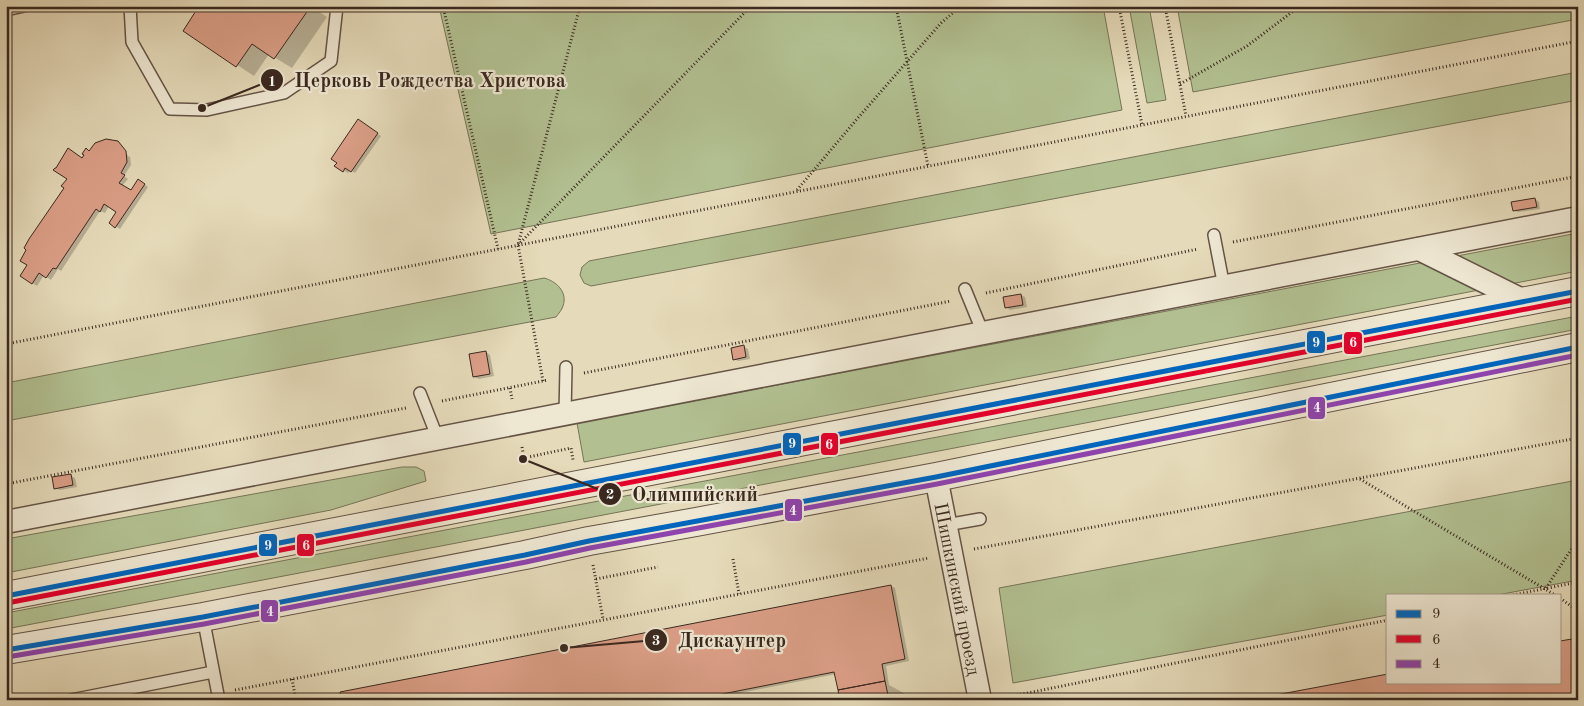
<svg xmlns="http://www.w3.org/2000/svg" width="1584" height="706" font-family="'Old Standard TT',serif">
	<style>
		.green { fill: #b2c091; stroke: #767458 }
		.shadow { fill: #0003 }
		.building { fill: #db9f87; stroke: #3a281f }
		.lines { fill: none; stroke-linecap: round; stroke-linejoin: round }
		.service-casing { stroke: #655446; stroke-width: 14 }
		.minor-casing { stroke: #655446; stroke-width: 25 }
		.tertiary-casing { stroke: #655446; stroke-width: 30 }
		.path { stroke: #3a281f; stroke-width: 3; stroke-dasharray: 1 2.5; stroke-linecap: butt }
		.service { stroke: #eee7d2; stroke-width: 11 }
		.minor { stroke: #eee7d2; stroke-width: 22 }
		.tertiary { stroke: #eee7d2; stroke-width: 28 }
		.bus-1-casing { stroke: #eee7d2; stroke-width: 9 }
		.bus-2-casing { stroke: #eee7d2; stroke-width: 9 }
		.bus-3-casing { stroke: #eee7d2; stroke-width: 9 }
		.bus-1 { stroke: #0065bd; stroke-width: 5 }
		.bus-2 { stroke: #e4002b; stroke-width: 5 }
		.bus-3 { stroke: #8e44ad; stroke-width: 5 }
		.labels { text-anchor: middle; stroke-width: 4.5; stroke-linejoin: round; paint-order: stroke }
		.street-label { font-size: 19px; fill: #3a281f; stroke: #eee7d2 }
		.leader { fill: none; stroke: #3a281f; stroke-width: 2 }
		.callout-dot { fill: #3a281f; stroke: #eee7d2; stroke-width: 2 }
		.mark-label { font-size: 15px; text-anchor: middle; font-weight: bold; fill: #fff }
		.callout-label { font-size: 20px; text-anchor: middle; font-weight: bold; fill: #3a281f; stroke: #eee7d2; stroke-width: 4.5; stroke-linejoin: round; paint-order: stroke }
		.line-badge { stroke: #eee7d2; stroke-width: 2 }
		.badge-label { font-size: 14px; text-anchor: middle; font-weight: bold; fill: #fff }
	</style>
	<rect width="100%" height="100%" fill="#e5dab9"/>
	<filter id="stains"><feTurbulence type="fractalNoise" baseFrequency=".004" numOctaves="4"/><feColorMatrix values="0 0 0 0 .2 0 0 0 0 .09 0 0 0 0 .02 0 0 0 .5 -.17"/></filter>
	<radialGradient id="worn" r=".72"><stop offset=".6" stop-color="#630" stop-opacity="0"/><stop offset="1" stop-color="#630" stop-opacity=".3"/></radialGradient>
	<path class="green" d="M439,6H1103L1122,110L491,234Z
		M1129,6H1149L1166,100L1147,103Z
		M1177,6H1578V19L1193,92Z
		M1578,72V100L591,286L584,283L580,275L582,267L589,261Z
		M1578,233V271L584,462L577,423Z
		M544,278C556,281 568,292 563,306C562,310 558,314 556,317L6,421V383Z
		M1578,316V329L6,629V613Z
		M402,467H416L424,471L426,481L331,510L6,573V539Z
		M1578,480V580L1497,595H1388V615L1013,683L999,588Z"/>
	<path class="shadow" d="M201,6H311L327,17L292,68L269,54L254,76L184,30Z
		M362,123L381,136L355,173L350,170L348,173L336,166Z
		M117,142L129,157L130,156L131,165L124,176L128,179L122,186L131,192L139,181L148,187L120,229L110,223L118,212L109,206L105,213L100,211L61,271L58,269L51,280L44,275L37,286L22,276L83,159L90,152Z
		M1535,199L1539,202L1540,209L1518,212L1514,210Z
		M1021,295L1025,297L1027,307L1010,310L1006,307Z
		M743,346L748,349L750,359L738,361L734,359Z
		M486,352L490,355L494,376L479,379L474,377Z
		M71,476L75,478L77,487L60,490L55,488Z
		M891,586L895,588L909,661L886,666L889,685L911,697L912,700H841L836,674L705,700H343Z
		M1578,639V700H1256L1388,682H1560Z"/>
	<path class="building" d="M199,6H311L274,59L252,44L236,67L183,31Z
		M358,119L378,133L351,172L345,168L343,172L334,166L337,163L331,159Z
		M106,139L118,141L126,151L127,162L121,173L125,175L119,183L131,190L138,179L145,184L115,228L109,223L116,212L104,204L100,212L96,209L56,269L53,268L46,278L39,273L32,284L20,276L27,265L20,261L26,250L24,248L29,239L64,188L61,186L67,179L53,170L55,168H56L68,148L82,158L84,155L82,154L86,148L89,151L95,143Z
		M1535,198L1537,207L1513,211L1511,202Z
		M1021,294L1023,305L1005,308L1003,297Z
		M744,345L746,357L733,360L731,348Z
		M486,351L490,374L473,377L469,354Z
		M71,474L73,485L54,489L52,477Z
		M891,585L905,659L882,664L885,681L838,690L834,672L692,700H341L340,692Z
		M1578,638V695L1555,700H1249L1388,674V682H1560V641Z
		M885,681L889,700H840L838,690Z"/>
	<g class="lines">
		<g class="service-casing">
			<path id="service" d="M130,6L132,42L170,109L207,110L284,93L331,61L337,6
				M6,10L24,6
				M1214,235L1224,287
				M965,289L983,333
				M420,393L438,439
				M565,414L566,367
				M946,525L980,519
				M203,617L219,700
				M71,700L213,672"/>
		</g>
		<g class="minor-casing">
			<g id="minor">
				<path d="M1419,249L1524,301"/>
				<path id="s1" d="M936,477L980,700"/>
				<path d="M6,522L1578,218"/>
			</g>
		</g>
		<g class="tertiary-casing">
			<path id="tertiary" d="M6,596L1578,291
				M6,650L203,617L525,555L589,541L696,522L936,477L1578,347"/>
		</g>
		<path class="path" d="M443,6L498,249
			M896,6L928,166
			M1119,6L1142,125
			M1165,6L1186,116
			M1180,84L1247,46L1300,6
			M797,190L857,119L941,23L961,6
			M1233,242L1578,176
			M518,245L751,6
			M986,293L1198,249
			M6,344L1578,41
			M584,373L951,301
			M543,381L518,245L580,6
			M510,388L512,399
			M442,401L548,380
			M522,447L524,458L571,448L573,460
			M1360,479L1555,595
			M6,484L406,408
			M974,549L1578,438
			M733,559L739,594
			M593,565L603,619
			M596,579L658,567
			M1546,588L1578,539
			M1513,595L1578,582
			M1560,598L1578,611
			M292,679L296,700
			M235,690L929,558
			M1003,698L1388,620
			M183,700L200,697"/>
		<use href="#service" class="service"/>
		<use href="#minor" class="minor"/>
		<use href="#tertiary" class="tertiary"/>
		<g class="bus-1-casing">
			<path id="bus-1" d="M6,596L1578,291
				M6,650L203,617L525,555L589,541L936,477L1578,347"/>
		</g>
		<g class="bus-2-casing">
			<path id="bus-2" d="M7,603L1578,299"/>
		</g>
		<g class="bus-3-casing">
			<path id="bus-3" d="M7,657L204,624L526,562L590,548L937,484L1578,355"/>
		</g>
		<use href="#bus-1" class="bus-1"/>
		<use href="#bus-2" class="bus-2"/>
		<use href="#bus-3" class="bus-3"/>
	</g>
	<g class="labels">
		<g class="street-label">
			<text dy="7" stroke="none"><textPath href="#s1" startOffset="114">Шишкинский проезд</textPath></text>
		</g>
	</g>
	<path class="leader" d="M202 108L272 80M523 459L610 494M564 648L656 640"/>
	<g class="callout-dot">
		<circle cx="202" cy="108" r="5"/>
		<circle cx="523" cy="459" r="5"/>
		<circle cx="564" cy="648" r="5"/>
		<circle cx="272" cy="80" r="12"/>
		<circle cx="610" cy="494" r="12"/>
		<circle cx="656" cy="640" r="12"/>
	</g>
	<g class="mark-label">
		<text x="272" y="86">1</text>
		<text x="610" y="499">2</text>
		<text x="656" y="645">3</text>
	</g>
	<g class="callout-label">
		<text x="430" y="87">Церковь Рождества Христова</text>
		<text x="695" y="501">Олимпийский</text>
		<text x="732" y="647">Дискаунтер</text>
	</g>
	<g class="line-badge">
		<rect x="1306" y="330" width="20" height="24" rx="5" fill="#0065bd"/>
		<rect x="1343" y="331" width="20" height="24" rx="5" fill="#e4002b"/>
		<rect x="1307" y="396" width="19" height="24" rx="5" fill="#8e44ad"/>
		<rect x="782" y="432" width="20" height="24" rx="5" fill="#0065bd"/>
		<rect x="820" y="432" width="19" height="24" rx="5" fill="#e4002b"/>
		<rect x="784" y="498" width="19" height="24" rx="5" fill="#8e44ad"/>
		<rect x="258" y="533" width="20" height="24" rx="5" fill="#0065bd"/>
		<rect x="296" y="533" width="19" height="24" rx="5" fill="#e4002b"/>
		<rect x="260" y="599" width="19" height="24" rx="5" fill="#8e44ad"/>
	</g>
	<g class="badge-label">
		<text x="1316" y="347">9</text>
		<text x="1353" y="347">6</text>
		<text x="1317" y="412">4</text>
		<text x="792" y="448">9</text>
		<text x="829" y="449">6</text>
		<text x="793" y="515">4</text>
		<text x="268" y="550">9</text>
		<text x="306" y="550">6</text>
		<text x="270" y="616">4</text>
	</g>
	<rect width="1584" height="706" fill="none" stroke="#e5dab9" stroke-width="25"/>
	<rect x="8" y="8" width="1569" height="691" fill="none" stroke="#3a281f" stroke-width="2.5"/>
	<rect x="12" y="12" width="1559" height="681" fill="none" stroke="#3a281f"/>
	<rect x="1386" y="594" width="175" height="90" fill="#eee7d2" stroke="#a69b8a"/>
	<rect x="1396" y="610" width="25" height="8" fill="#0065bd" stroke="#a69b8a"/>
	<text x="1432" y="618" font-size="15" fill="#3a281f">9</text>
	<rect x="1396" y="635" width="25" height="8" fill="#e4002b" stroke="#a69b8a"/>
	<text x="1432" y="644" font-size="15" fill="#3a281f">6</text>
	<rect x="1396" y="660" width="25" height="8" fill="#8e44ad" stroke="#a69b8a"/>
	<text x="1432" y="668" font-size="15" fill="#3a281f">4</text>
	<rect width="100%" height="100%" filter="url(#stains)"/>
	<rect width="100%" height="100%" fill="url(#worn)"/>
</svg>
